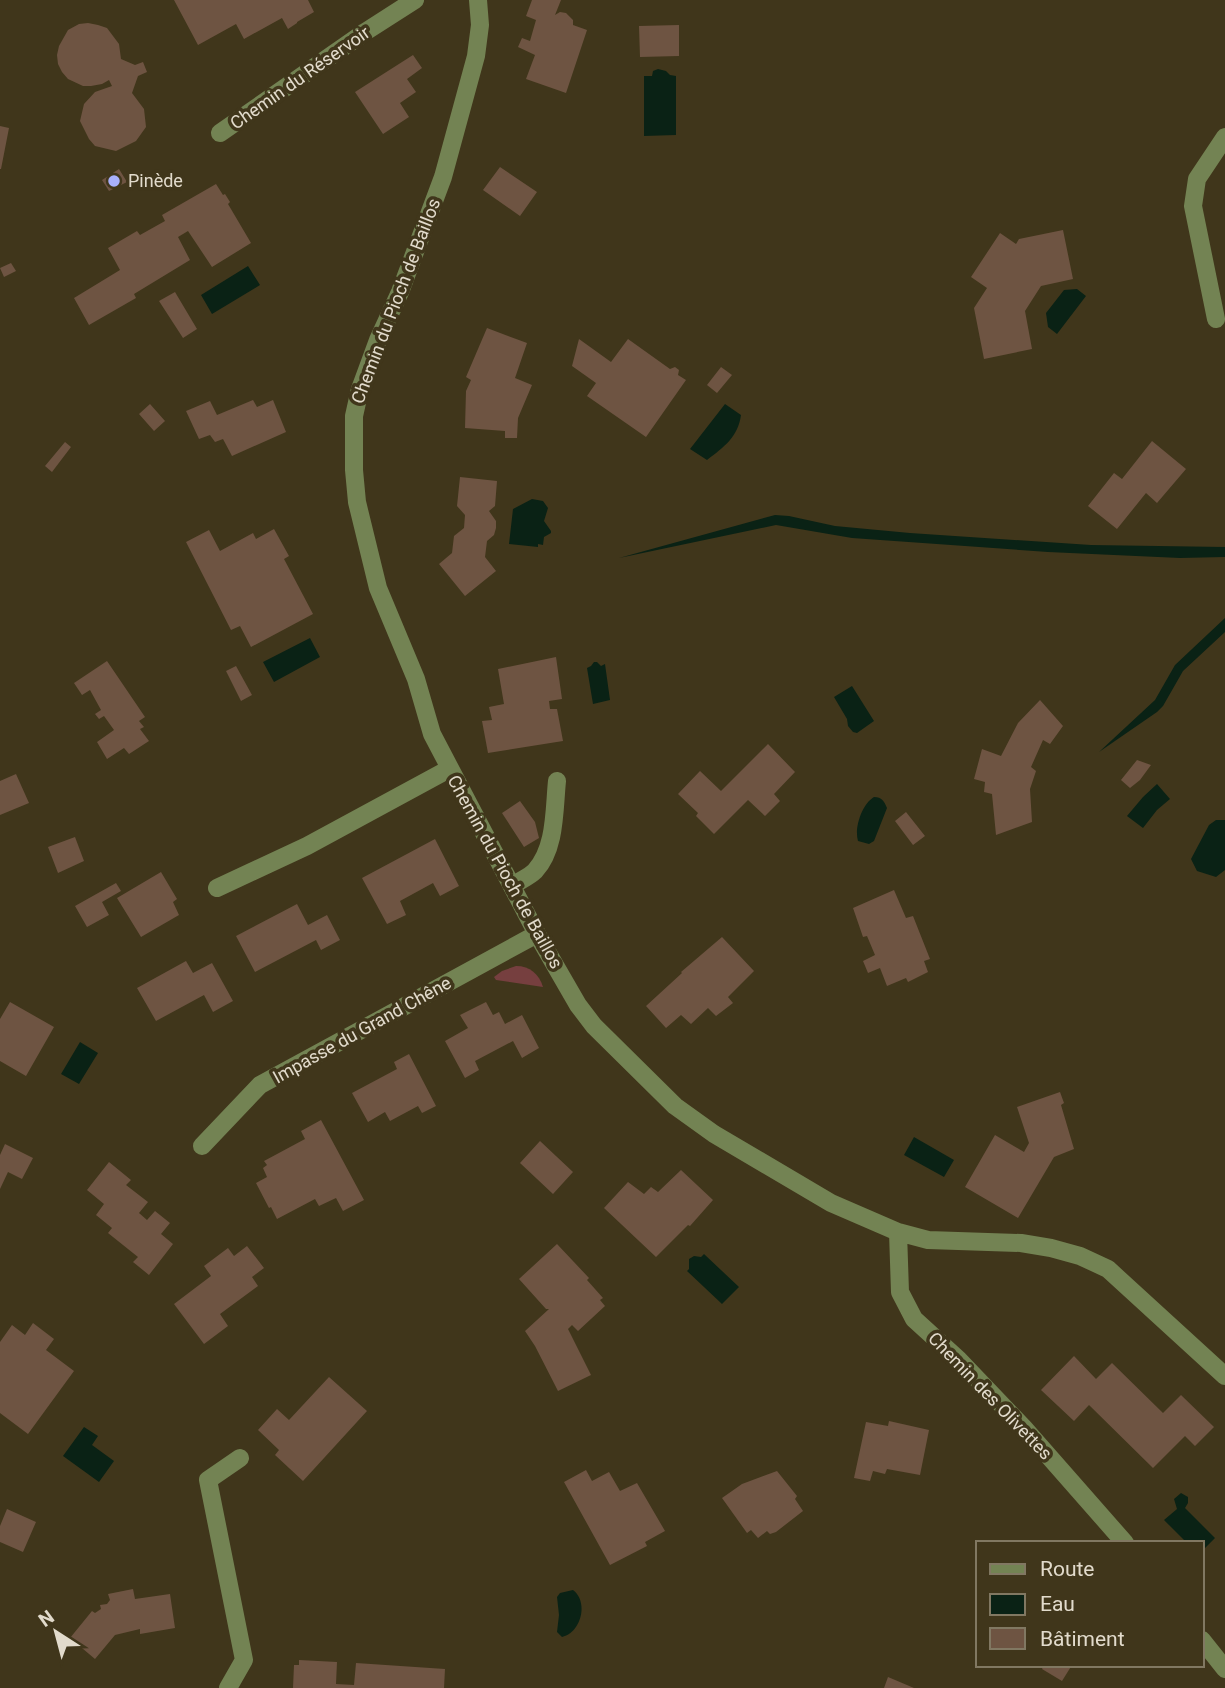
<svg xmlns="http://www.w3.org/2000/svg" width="1225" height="1688" font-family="Roboto,sans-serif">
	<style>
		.green { fill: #763f3f }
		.water { fill: #0a2215 }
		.building { fill: #6e5442 }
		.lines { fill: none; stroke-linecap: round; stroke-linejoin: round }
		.minor { stroke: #738353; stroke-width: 18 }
		.poi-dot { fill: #a8b0fc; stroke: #40361b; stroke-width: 2.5 }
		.labels { text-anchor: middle; stroke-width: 7; stroke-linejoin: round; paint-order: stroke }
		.street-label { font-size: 18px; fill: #e2dbcc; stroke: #40361b }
		.poi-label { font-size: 18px; fill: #e2dbcc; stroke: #40361b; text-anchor: start }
	</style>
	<rect width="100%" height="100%" fill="#40361b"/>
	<path class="green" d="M516,966C530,966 539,974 543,987L496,980L494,977L502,971Z"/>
	<path class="water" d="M658,69L666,71L670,75L676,76V135L644,136V76H652L653,71Z
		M248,266L260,285L212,314L201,295Z
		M1077,289L1086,296L1057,334L1048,327L1046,313L1064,290Z
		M725,404L741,415C738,437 724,447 707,460L690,449Z
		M532,499L543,501L548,508L544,521L551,531V533L544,537L543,545L538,544V547L509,544L513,509Z
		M775,515L789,516L835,526L910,533L1091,545L1225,547V557L1180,558L1048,552L852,538L776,525L619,558Z
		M1225,618V632L1183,671L1163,706L1157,712L1099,752L1155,700L1175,665Z
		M310,638L320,657L274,682L263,662Z
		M594,662H597L601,666L605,664L610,700L593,704L587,668L591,666Z
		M852,686L874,721L857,733L853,732L848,726L847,719L834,697Z
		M1157,784L1170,799L1157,810L1143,828L1127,816L1143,797Z
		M874,797C882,797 884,801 887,808L874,841L869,844L858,841C854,828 862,804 874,797Z
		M1216,820H1225V870L1216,877L1197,871L1191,859L1209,825Z
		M80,1042L98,1053L79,1084L61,1074Z
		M914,1137L954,1160L944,1177L904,1155Z
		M704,1254L739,1287L722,1304L687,1271L689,1269V1259L694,1256L701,1257Z
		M84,1427L98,1436L92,1445L114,1461L99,1482L63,1456Z
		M1181,1493L1188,1497V1503L1185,1508L1215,1538L1202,1551V1543H1187L1164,1520L1177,1509L1174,1499Z
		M573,1590C589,1602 581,1633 562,1637L557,1632L559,1615L557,1597L560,1593Z"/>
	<path class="building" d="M174,0H308L314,12L297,22V23L288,29L282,18L244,39L236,24L198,45Z
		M532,0H561L555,15L560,12L566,13L573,20V25L587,30L566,93L526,79L535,55L518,47L522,38L530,41L536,20L526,16Z
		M88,23L98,25L107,28L119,44L121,59L135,65L143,62L147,72L138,76L132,93L144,109L146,127L136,141L116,151L95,146L89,139L80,121L84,104L95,92L112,86L109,80L102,84L91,86H83L68,79L62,72L58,64L57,55L59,46L68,30L79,24Z
		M679,25V56L640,57L639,26Z
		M413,55L422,68L407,79L416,92L400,103L409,117L383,134L355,92Z
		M0,126L9,128L1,169H0Z
		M500,167L537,192L520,216L483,190Z
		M119,169L127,182L109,191L102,180Z
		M216,184L223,195L225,194L230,202L228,204L251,243L212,267L188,231L178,237L190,260L134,294L136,298L89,325L74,298L120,270L108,248L137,231L140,235L165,221L162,215Z
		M1063,230L1073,279L1041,286L1025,311L1032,349L984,359L974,308L987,288L971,277L1000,233L1016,244L1019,239Z
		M11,263L16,271L4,277L0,268Z
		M175,292L197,329L183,338L159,301Z
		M487,328L527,343L515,378L532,385L518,418L517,438H505V431L465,428L466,391L471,380L466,377Z
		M579,339L611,362L628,339L670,369L675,367L679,370L678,375L686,380L646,437L587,396L596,383L572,366Z
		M721,367L732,375L717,393L707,385Z
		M253,400L257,407L273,400L286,432L232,456L223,439L215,442L210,435L199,439L186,411L210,401L217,415Z
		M150,404L165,421L154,431L139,414Z
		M1152,441L1186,469L1157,503L1146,493L1117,529L1088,506L1114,473L1122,479Z
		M65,442L71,447L52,472L45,466Z
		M460,477L497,481L495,506L489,511L496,521V528L494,535L487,541L485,557L496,571L465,596L439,564L452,553L454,536L464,528L465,515L457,506Z
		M274,529L289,556L284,559L313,614L251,647L240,626L231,630L186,542L209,530L220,551L253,533L256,539Z
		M556,657L562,699L549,701L550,709H557L563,741L488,753L482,721L492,720L489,707L504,704L498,669Z
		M107,661L145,717L139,721L144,727L140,729L149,741L129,754L124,748L107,759L97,742L114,730L104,716L99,719L95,714L101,710L90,690L82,695L74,683Z
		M236,666L252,695L241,701L226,671Z
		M1040,700L1063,726L1050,744L1043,740L1031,767L1036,771L1030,789L1032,822L996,835L992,794L984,792L985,782L974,779L982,749L1001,756L1018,723Z
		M768,744L795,772L774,794L780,801L765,816L748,800L714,834L696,816L698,813L678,794L700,771L721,791Z
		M1137,760L1151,765L1140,780L1130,788L1121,780Z
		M16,774L29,803L0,815V781Z
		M520,801L535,822L539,838L524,847L502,813Z
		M906,812L925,836L913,845L895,821Z
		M75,837L84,861L58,873L48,847Z
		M435,839L459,886L440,896L433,883L400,901L406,915L387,924L362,878Z
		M161,872L177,899L173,902L179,915L141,937L117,898Z
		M116,883L121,891L102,902L109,915L87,927L75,906Z
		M894,890L906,918L913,916L930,959L924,961L928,972L908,982L906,978L887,986L880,968L868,973L863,961L875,955L867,936L863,937L853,908Z
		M297,904L308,925L327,915L340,940L321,950L316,940L255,972L236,936Z
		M722,937L754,971L728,997L733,1003L716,1016L708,1008L691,1024L681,1015L666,1028L646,1006L682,973L681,972Z
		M186,961L193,973L212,963L233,1001L213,1012L204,995L156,1021L137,988Z
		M10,1002L54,1027L26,1076L0,1061V1019Z
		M486,1002L493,1015L499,1012L505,1024L522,1015L539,1048L522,1058L513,1041L475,1061L479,1070L465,1078L445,1041L468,1028L460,1015Z
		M409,1054L436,1106L422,1113L418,1106L390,1121L385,1112L368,1122L352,1093L397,1069L394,1062Z
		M1060,1092L1064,1103L1061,1105L1074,1149L1054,1157L1018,1218L965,1187L995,1135L1024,1152L1029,1143L1017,1107Z
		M321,1120L364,1200L343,1211L336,1198L319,1206L315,1199L277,1219L271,1207L269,1208L256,1183L267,1177L263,1168L267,1165L264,1161L305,1139L301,1131Z
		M540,1141L573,1172L553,1194L520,1163Z
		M5,1144L33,1158L22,1179L8,1172L0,1189V1155Z
		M109,1162L131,1180L126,1185L148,1202L139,1213L147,1220L155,1211L170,1223L161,1234L173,1244L149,1275L133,1262L138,1257L108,1233L112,1228L96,1215L104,1204L87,1190Z
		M681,1170L713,1200L690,1226L688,1225L656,1257L604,1208L628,1182L644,1194L651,1187L658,1192Z
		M557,1244L589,1278L587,1280L603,1298L600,1300L605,1306L578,1331L572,1325L568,1329L591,1375L558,1391L535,1346L525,1331L549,1309H546L519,1279Z
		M247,1246L264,1268L252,1277L258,1286L220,1314L228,1326L204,1344L174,1304L211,1276L204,1266L228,1248L234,1256Z
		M33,1323L54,1339L46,1350L74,1371L28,1434L0,1413V1342L12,1325L25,1335Z
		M1074,1356L1096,1379L1112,1363L1163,1413L1181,1395L1214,1427L1195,1446L1185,1436L1153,1468L1089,1405L1074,1421L1041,1390Z
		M329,1377L367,1411L303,1481L275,1455L279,1450L258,1430L277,1409L289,1420Z
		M889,1421L929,1430L920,1475L887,1469L885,1474L873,1471L870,1481L854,1478L866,1422L888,1426Z
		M586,1470L592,1481L609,1472L620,1491L637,1483L665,1531L645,1542L647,1546L610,1565L564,1482Z
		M777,1471L797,1496L795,1499L803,1511L776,1532L770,1534L767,1531L758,1538L751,1530L747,1533L722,1498L742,1484Z
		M7,1509L36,1522L23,1552L0,1542V1526Z
		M133,1589L135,1599L170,1594L175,1628L140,1634V1629L115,1635L95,1659L70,1638L92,1611L95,1613L101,1609L100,1605L107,1604L110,1600L108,1594Z
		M299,1660L337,1662L336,1684L354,1685L356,1663L445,1669L444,1688H293L294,1665H299Z
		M1044,1665H1072L1062,1681L1042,1669Z
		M888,1677L914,1688H884Z"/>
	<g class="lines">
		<path class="minor" d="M478,0L480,25L476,56L443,177L400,292L378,340L360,389L354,416V470L357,502L378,588L416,679L432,734L537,934L578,1005L594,1026L675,1106L714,1134L831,1203L898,1232L928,1240L1021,1243L1051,1248L1080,1256L1108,1269L1225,1376
			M220,133L365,32L415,0
			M1216,319L1193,206L1197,179L1225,137
			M512,886C519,881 529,877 535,871C556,848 554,810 557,781
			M217,888L307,846L449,769
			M202,1146L260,1085L537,934
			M898,1232L900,1292L914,1319L959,1360L1024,1428L1125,1543
			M1202,1640L1225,1669
			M228,1688L244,1660L208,1480L240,1458"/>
	</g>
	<circle class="poi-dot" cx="114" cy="181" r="7"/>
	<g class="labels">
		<g class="street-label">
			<text transform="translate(300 78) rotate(-35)" y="6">Chemin du Réservoir</text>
			<text transform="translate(396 301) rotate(-69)" y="6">Chemin du Pioch de Baillos</text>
			<text transform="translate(505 872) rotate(61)" y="6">Chemin du Pioch de Baillos</text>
			<text transform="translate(362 1030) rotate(-29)" y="6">Impasse du Grand Chêne</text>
			<text transform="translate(990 1396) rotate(46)" y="6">Chemin des Olivettes</text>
		</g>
		<g class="poi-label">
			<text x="128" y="187">Pinède</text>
		</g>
	</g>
	<rect x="976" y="1541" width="228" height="126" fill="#40361b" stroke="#817862" stroke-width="2"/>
	<rect x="990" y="1564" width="35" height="10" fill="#738353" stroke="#817862" stroke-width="2"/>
	<text x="1040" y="1576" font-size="21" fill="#e2dbcc">Route</text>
	<rect x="990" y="1594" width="35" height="21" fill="#0a2215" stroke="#817862" stroke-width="2"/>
	<text x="1040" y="1611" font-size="21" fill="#e2dbcc">Eau</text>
	<rect x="990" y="1628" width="35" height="21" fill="#6e5442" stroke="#817862" stroke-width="2"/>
	<text x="1040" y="1646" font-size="21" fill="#e2dbcc">Bâtiment</text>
	<g transform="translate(56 1632) rotate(324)" stroke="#40361b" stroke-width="5" paint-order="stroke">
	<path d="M0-5L12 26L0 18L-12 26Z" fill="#e2dbcc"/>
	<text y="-10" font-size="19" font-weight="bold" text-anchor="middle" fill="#e2dbcc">N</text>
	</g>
</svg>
